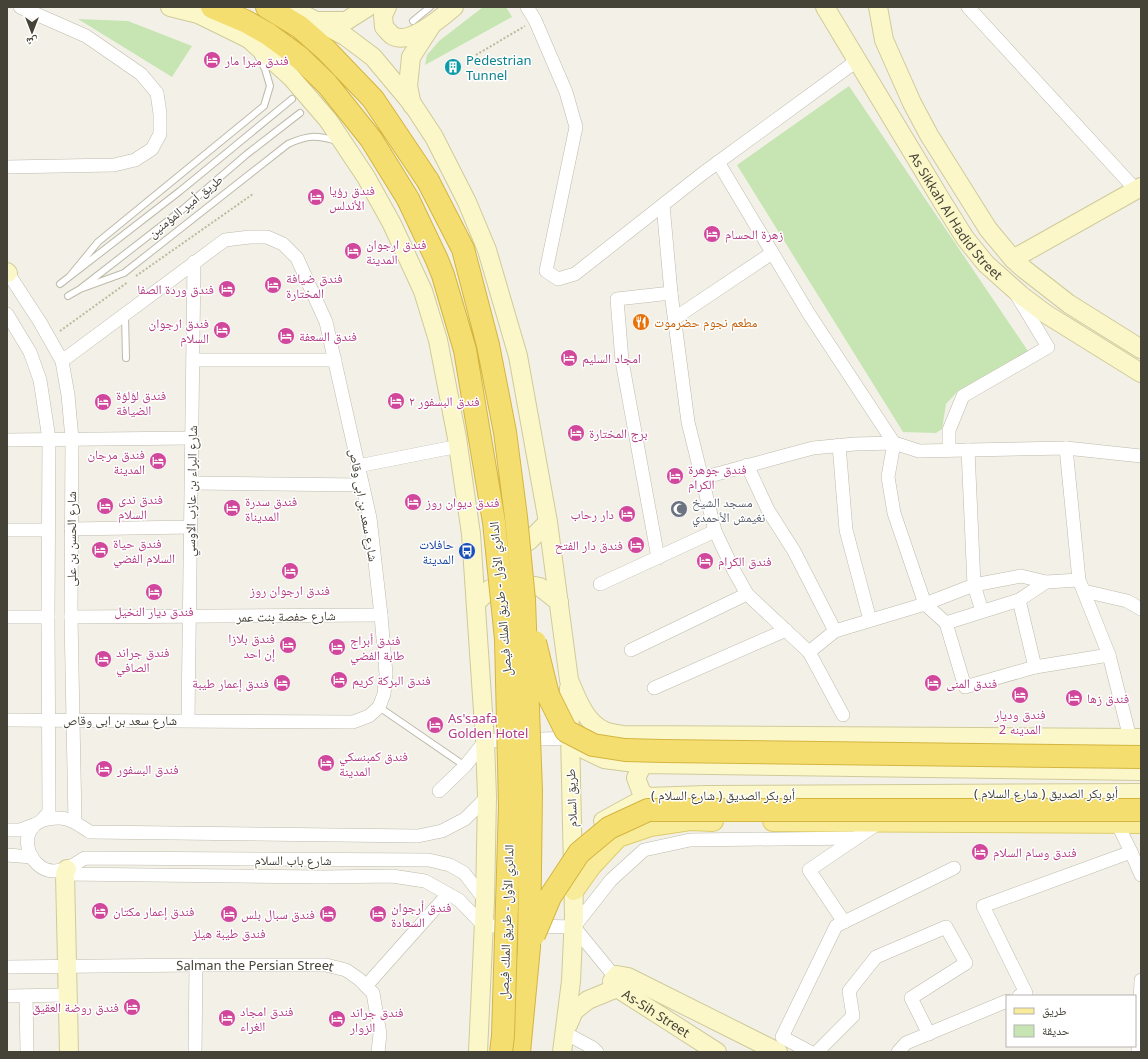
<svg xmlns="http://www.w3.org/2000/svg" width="1148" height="1059" font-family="'Noto Sans','Noto Naskh Arabic',sans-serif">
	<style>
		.green { fill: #c6e5b2 }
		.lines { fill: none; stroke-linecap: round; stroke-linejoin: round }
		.lane-casing { stroke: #bebaaa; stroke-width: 8 }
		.street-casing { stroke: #bebaaa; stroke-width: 14 }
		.secondary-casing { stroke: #d0ca99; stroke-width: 20 }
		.primary-casing { stroke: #ddcd6b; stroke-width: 22 }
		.highway-casing { stroke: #d4b540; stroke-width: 24 }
		.path { stroke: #beb89d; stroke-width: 2; stroke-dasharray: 2 2; stroke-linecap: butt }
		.lane { stroke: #fff; stroke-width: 6 }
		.street { stroke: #fff; stroke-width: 13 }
		.secondary { stroke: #fbf7c9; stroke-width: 18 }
		.primary { stroke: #f8ec9b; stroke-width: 20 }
		.highway { stroke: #f5de70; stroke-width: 22 }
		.highway-bridge-casing { stroke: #d4b540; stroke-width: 24; stroke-linecap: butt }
		.highway-bridge { stroke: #f5de70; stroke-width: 22 }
		.labels { text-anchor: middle; stroke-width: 3; stroke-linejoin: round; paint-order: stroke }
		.hotel-label { font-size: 13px; fill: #b23c85; stroke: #fff; text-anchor: start }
		.culture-label { font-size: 13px; fill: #0d838f; stroke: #fff; text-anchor: start }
		.street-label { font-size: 13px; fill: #454237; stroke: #fff }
		.food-label { font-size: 13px; fill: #c56008; stroke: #fff; text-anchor: start }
		.worship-label { font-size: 13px; fill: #5b616d; stroke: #fff; text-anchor: start }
		.transit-label { font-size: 13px; fill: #164399; stroke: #fff; text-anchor: end }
	</style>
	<rect width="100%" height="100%" fill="#f3f1e7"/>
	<path class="green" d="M483,7H506L512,17L425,65L427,55L439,41Z
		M78,19L128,21L192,46L172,77Z
		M849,86L1028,351L957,392L946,404L942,429L936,433L903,432L737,165Z"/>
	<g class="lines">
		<g class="lane-casing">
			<path id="lane" d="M413,21L430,7
				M70,276L98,242L264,106L270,86L265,69L258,56
				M60,284L180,191L292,99
				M80,289L124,273L288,144C308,135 316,135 337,141
				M68,296L80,289L183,209L247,154L300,113
				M125,316L126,358
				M379,707L465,766"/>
		</g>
		<g class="street-casing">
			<g id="street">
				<path d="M527,7L535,20L566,92L576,127L546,271L558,279L575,274L702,174L851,65L855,57"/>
				<path d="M968,7L1136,190"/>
				<path d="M718,162L809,314L894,443L919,451L1066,448L1141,456"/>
				<path d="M7,167L114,165L135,160L152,149L160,134V114L157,93L141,74L86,36L20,7"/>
				<path d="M663,205L671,293L688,422L715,531L733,569L747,594L809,652L843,715"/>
				<path d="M8,273L40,322L62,361L68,395L72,439L71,617L75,822"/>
				<path d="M7,314L30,352L40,380L49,439L48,617L49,812L42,820"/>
				<path d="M675,318L772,253"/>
				<path d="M193,360H335"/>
				<path d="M7,440L192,438"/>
				<path d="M839,445L846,530L870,620"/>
				<path d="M1066,448L1079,580L1109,655L1130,738"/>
				<path d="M949,450V430L963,396L1048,347L1016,294"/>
				<path d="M968,450L974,585L982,611"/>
				<path d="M747,465L768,510L794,551L835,631"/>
				<path d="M358,466L459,446"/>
				<path d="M702,478L813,448L855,444L894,443L888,477L894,513L925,604L946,623L965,687L1035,667L1109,655"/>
				<path d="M192,483L362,485"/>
				<path d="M71,529L191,527"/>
				<path d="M7,530H48"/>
				<path d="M658,558L622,361L617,299L671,293"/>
				<path d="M600,584L715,531"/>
				<path d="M1084,591L1127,601L1141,609"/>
				<path d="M1019,600L1035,667"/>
				<path d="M7,617H48"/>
				<path d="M71,617L381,615"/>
				<path d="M946,623L1019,600L1046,582"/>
				<path d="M631,650L747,594"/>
				<path d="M809,652L835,631L925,604L974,585L1021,576L1046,582L1079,580"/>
				<path d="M654,688L786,630"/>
				<path d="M7,720L353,722L369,716L379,707L384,694L386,674L381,615L370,518L326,322L297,258L283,244L267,237H250L225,240L62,361"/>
				<path d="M188,720L194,262"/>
				<path d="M439,791L465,766L485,741L570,738"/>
				<path d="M1117,823L1131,852"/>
				<path d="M7,830H20L33,825"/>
				<path d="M7,855L32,857"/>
				<path d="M65,874L324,877L392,876L425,881L459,900L484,926H513"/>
				<path d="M485,900L464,873L450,865L429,860L85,858C74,864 66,871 54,871C28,871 13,826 48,819C54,818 60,817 66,819C75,821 83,828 90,832L418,836L442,831L465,819L487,797"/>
				<path d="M844,922L809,870L880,822"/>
				<path d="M533,926L574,927"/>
				<path d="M574,927L611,880L644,850L690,840L856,838"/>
				<path d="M574,927L615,977"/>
				<path id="s1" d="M7,967L196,965H326L346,970L359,979L373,993L380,1034L378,1052"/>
				<path d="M366,986L448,894"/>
				<path d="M7,996L68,995"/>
				<path d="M26,996L27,1052"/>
				<path d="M1019,996L1026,993L983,906L1131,852L1141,875"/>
				<path d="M565,1033L593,1048L597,1052"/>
				<path d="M195,1052L196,965"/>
				<path d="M810,1052L782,1037L836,926L954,868"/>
				<path d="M817,1052L853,1016L849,991L876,957L946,927L966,963L911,998L929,1034"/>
				<path d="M898,1052L906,1043L1007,1001"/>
				<path d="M1138,1052L1141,980"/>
			</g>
		</g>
		<g class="secondary-casing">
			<g id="secondary">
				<path d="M170,7L198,14L249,39"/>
				<path d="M289,7L345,36L373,57L413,105L434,137L467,202L487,250L518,356L548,522L569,680C577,698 585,723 605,731C610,733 617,734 623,735L1141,738"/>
				<path d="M387,7L383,15L384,27C387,30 390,34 393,36C410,45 442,17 454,7"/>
				<path id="s2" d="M825,7L943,203L965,238L986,264L1022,296L1046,314L1141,373"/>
				<path d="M878,7L884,40L912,103L929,135L988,229L1013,259L1024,269L1069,304L1141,349"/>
				<path d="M245,21L249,39L291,77L328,120L366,177L392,224L423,291L438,340L457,438L471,534L485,741L487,797L485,900L478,1052"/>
				<path d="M319,21H346L368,7"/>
				<path d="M412,105L408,86L411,57L431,26"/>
				<path d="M1013,259L1141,187"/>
				<path d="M7,272L8,273"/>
				<path d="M506,547L529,541L548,522"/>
				<path d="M476,603L490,589L514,582L540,587L559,602"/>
				<path d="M579,747L604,759L643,764"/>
				<path d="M1141,771L643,764L636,778L641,791L647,797L706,795L1141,793"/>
				<path d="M603,821L647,797"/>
				<path d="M67,869L65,874L69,1052"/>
				<path d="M617,988L612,981L617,975L628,977L778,1052"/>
				<path id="s3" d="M568,1025L574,1011L588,1000L617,988L717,1052"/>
				<path d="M562,1052L571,981L574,915L569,688"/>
			</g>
		</g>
		<g class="primary-casing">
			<path id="primary" d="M773,821L1141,823
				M574,890L591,866L618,837L650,826L690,820L713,821"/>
		</g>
		<g class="highway-casing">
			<path id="highway" d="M212,7L245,21L268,34L298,56L327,84L371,139L408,199
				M267,7L300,27L326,50L373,99L428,181
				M519,1052L529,947"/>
		</g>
		<path class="path" d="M476,55L525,26
			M136,276L253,194
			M60,331L128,282"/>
		<use href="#lane" class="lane"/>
		<use href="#street" class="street"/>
		<use href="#secondary" class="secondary"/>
		<use href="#primary" class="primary"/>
		<use href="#highway" class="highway"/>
		<g class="highway-bridge-casing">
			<path id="highway-bridge" d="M428,181L463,249L488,345L505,432L516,517L524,600L531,791L529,947
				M408,199L437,260L443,275L465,350L494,522L506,639L510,806L503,1036L501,1052
				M535,642L548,695L566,731L593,745L625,750L663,751L1140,757
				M534,935L550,897L579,853L609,828L648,810H1141"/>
		</g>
		<use href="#highway-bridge" class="highway-bridge"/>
	</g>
	<defs>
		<g id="hotel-disc" transform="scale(0.9)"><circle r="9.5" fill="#d1479c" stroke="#fff"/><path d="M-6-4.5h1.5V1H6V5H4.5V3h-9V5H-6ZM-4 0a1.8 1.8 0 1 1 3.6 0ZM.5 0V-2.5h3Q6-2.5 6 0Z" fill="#fff"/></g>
		<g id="building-disc" transform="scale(0.9)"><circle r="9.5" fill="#0f9aa8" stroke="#fff"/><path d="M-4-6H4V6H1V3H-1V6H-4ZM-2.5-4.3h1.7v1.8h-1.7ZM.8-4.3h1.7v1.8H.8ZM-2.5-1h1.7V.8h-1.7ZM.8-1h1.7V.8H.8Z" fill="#fff"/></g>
		<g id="restaurant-disc" transform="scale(0.9)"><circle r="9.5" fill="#e8710a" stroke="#fff"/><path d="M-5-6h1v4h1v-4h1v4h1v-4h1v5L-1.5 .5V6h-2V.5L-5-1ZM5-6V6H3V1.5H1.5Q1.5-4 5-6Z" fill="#fff"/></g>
		<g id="mosque-disc" transform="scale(0.9)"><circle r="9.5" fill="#6b7280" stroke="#fff"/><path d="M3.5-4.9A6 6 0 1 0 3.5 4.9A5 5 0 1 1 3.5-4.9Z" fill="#fff"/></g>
		<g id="bus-disc" transform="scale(0.9)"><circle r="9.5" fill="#1a4fb4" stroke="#fff"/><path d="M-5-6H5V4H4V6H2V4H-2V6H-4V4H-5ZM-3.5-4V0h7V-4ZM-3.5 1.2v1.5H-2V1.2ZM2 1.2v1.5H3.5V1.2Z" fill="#fff"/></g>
	</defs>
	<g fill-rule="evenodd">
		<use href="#hotel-disc" x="212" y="60"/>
		<use href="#building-disc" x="453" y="67"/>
		<use href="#hotel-disc" x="316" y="197"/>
		<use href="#hotel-disc" x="712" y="234"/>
		<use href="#hotel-disc" x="353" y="251"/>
		<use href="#hotel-disc" x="273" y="285"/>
		<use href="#hotel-disc" x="227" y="289"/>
		<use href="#restaurant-disc" x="641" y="322"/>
		<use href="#hotel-disc" x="222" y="330"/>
		<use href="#hotel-disc" x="286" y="336"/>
		<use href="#hotel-disc" x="569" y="358"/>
		<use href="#hotel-disc" x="396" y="401"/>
		<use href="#hotel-disc" x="103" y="402"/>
		<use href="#hotel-disc" x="576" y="433"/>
		<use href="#hotel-disc" x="158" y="461"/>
		<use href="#hotel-disc" x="675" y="476"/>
		<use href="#hotel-disc" x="413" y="502"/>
		<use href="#hotel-disc" x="105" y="506"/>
		<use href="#hotel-disc" x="232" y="508"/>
		<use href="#mosque-disc" x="679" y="509"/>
		<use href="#hotel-disc" x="627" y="514"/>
		<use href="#hotel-disc" x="636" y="545"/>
		<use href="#hotel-disc" x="100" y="550"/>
		<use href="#bus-disc" x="467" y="551"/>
		<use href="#hotel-disc" x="705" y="561"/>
		<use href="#hotel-disc" x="290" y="571"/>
		<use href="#hotel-disc" x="154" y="592"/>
		<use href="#hotel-disc" x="288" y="645"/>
		<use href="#hotel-disc" x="337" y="647"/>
		<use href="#hotel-disc" x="103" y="659"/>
		<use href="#hotel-disc" x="339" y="680"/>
		<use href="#hotel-disc" x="282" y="683"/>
		<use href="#hotel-disc" x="933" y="683"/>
		<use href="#hotel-disc" x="1020" y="695"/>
		<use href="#hotel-disc" x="1074" y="698"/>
		<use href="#hotel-disc" x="435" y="725"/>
		<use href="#hotel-disc" x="326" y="763"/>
		<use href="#hotel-disc" x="104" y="769"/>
		<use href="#hotel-disc" x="980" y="852"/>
		<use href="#hotel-disc" x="100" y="911"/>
		<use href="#hotel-disc" x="229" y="914"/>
		<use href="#hotel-disc" x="328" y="914"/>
		<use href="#hotel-disc" x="378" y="914"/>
		<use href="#hotel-disc" x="132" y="1007"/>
		<use href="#hotel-disc" x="227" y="1018"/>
		<use href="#hotel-disc" x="337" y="1019"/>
	</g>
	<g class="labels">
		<g class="hotel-label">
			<text x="225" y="65">فندق ميرا مار</text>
			<text x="329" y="195">فندق رؤيا<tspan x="329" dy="15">الأندلس</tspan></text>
			<text x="725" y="239">زهرة الحسام</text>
			<text x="366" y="249">فندق ارجوان<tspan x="366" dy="15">المدينة</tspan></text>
			<text x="286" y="283">فندق ضيافة<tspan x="286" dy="15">المختارة</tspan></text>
			<text x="214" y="294" text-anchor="end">فندق وردة الصفا</text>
			<text x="209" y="328" text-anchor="end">فندق ارجوان<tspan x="209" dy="15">السلام</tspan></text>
			<text x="299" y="341">فندق السعفة</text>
			<text x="582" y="363">امجاد السلیم</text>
			<text x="116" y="400">فندق لؤلؤة<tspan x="116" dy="15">الضيافة</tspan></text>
			<text x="409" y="406">فندق البسفور ٢</text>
			<text x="589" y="438">برج المختارة</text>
			<text x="145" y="459" text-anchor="end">فندق مرجان<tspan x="145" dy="15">المدينة</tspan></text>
			<text x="688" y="474">فندق جوهرة<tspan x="688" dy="15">الكرام</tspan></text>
			<text x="118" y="504">فندق ندى<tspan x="118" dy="15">السلام</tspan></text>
			<text x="245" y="506">فندق سدرة<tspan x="245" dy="15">المديناة</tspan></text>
			<text x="426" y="507">فندق ديوان روز</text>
			<text x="614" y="519" text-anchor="end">دار رحاب</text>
			<text x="113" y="548">فندق حياة<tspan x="113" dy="15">السلام الفضي</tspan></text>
			<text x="623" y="550" text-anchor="end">فندق دار الفتح</text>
			<text x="718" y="566">فندق الكرام</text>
			<text x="290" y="595" text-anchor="middle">فندق ارجوان روز</text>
			<text x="154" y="616" text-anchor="middle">فندق ديار النخيل</text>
			<text x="275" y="643" text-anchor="end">فندق بلازا<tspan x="275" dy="15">إن احد</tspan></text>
			<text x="350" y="645">فندق أبراج<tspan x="350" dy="15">طابة الفضي</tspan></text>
			<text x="116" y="657">فندق جراند<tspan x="116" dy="15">الصافي</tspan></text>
			<text x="352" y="685">فندق البركة كريم</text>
			<text x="269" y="688" text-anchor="end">فندق إعمار طيبة</text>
			<text x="946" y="688">فندق المنى</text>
			<text x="1087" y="703">فندق زها</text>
			<text x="1020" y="719" text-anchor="middle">فندق وديار<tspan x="1020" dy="15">المدينه 2</tspan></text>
			<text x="448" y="723">As'saafa<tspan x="448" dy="15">Golden Hotel</tspan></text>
			<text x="339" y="761">فندق كمبنسكي<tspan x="339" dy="15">المدينة</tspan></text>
			<text x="117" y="774">فندق البسفور</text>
			<text x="993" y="857">فندق وسام السلام</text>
			<text x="391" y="912">فندق أرجوان<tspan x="391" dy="15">السعادة</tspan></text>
			<text x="113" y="916">فندق إعمار مكتان</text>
			<text x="315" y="919" text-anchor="end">فندق سبال بلس</text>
			<text x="229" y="938" text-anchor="middle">فندق طيبة هيلز</text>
			<text x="119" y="1012" text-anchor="end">فندق روضة العقيق</text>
			<text x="240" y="1016">فندق امجاد<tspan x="240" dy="15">الغراء</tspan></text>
			<text x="350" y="1017">فندق جراند<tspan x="350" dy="15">الزوار</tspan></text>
		</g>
		<g class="culture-label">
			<text x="466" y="65">Pedestrian<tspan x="466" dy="15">Tunnel</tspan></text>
		</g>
		<g class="street-label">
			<text transform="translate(185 206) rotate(-39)" y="5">طريق أمير المؤمنين</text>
			<text dy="5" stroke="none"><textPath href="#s2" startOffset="247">As Sikkah Al Hadid Street</textPath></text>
			<text transform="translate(191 491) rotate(-89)" y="5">شارع البراء بن عازب الاوسي</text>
			<text transform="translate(364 505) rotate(80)" y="5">شارع سعد بن ابى وقاص</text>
			<text transform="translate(71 539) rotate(-90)" y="5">شارع الحسن بن على</text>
			<text transform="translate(500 599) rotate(-95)" y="5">الدائري الأول - طريق الملك فيصل</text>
			<text transform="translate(286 616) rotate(-1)" y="5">شارع حفصة بنت عمر</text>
			<text x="120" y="725">شارع سعد بن ابى وقاص</text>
			<text x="1046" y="798">( شارع السلام ) أبو بكر الصديق</text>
			<text x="723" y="800">( شارع السلام ) أبو بكر الصديق</text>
			<text transform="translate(571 798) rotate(-92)" y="5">طريق السلام</text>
			<text x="293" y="865">شارع باب السلام</text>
			<text transform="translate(506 922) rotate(-88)" y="5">الدائري الأول - طريق الملك فيصل</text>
			<text dy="5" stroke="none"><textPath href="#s1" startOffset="248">Salman the Persian Street</textPath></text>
			<text dy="5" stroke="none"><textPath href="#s3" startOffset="111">As-Sih Street</textPath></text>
		</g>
		<g class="food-label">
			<text x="654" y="327">مطعم نجوم حضرموت</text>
		</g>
		<g class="worship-label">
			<text x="692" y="507">مسجد الشيخ<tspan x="692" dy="15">نغيمش الأحمدي</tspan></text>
		</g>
		<g class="transit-label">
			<text x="454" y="549">حافلات<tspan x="454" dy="15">المدينة</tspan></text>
		</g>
	</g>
	<rect width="1148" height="1059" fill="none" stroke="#454237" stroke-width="16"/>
	<rect x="1006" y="995" width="130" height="52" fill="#ffffff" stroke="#b5b3af"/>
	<rect x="1014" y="1008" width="20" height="6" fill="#f8ec9b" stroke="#b5b3af"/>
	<text x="1042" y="1015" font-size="12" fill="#454237">طريق</text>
	<rect x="1014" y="1025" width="20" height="12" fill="#c6e5b2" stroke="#b5b3af"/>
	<text x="1042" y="1035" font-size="12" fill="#454237">حديقة</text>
	<g transform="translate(32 32) rotate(180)" stroke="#ffffff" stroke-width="3" paint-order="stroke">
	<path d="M0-3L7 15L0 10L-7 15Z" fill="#454237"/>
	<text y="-6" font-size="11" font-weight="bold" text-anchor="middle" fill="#454237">ش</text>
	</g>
</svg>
